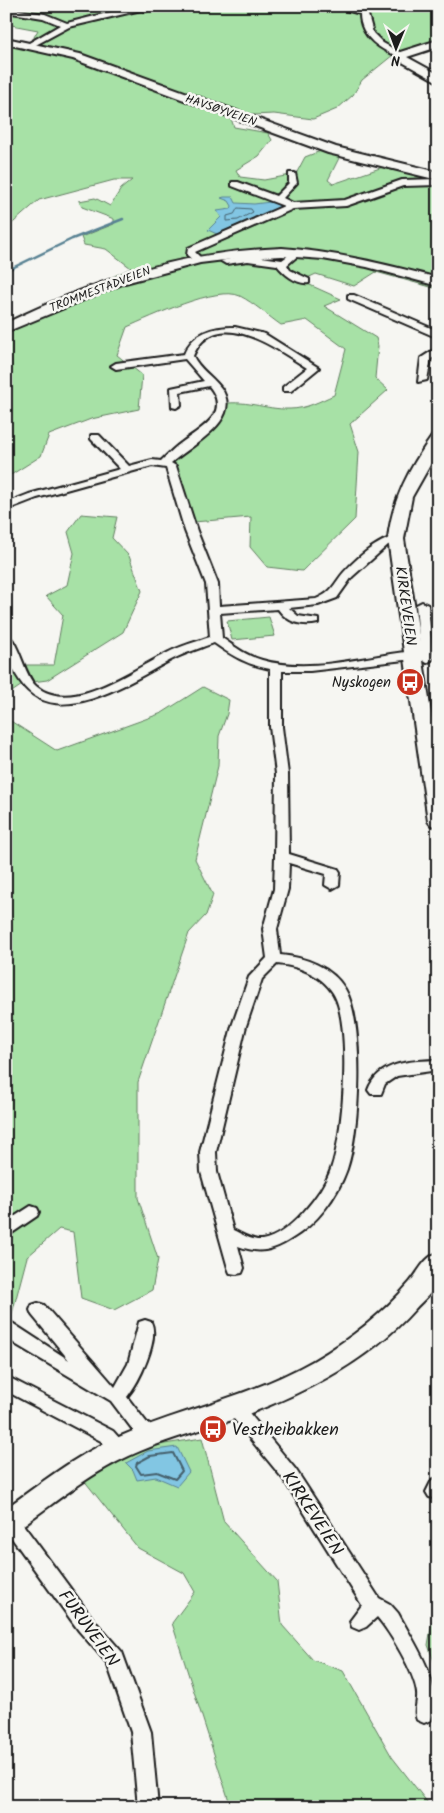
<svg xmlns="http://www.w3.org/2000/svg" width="444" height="1813" font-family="Kalam,sans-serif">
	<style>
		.green { fill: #a7e1a6; stroke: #627e61 }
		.water { fill: #82c6e3; stroke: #598293 }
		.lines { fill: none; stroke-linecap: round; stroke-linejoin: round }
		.shore-far1 { stroke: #45606c; stroke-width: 1 }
		.shore { stroke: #45606c; stroke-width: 2 }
		.stream { stroke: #598293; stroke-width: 2.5 }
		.minor-casing { stroke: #1c1c1c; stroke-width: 4 }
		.secondary-casing { stroke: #1c1c1c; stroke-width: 4 }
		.minor { fill: #f6f6f2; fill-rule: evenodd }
		.secondary { fill: #f6f6f2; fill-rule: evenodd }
		.labels { text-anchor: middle; stroke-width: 5; stroke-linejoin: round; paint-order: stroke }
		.far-street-label { font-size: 12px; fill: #1c1c1c; stroke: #f6f6f2 }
		.street-label { font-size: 15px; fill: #1c1c1c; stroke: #f6f6f2 }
		.poi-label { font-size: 15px; fill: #1c1c1c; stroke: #f6f6f2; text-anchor: end }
		.near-poi-label { font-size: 18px; fill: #1c1c1c; stroke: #f6f6f2; text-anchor: start }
		.near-street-label { font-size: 18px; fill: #1c1c1c; stroke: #f6f6f2 }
	</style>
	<rect width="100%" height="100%" fill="#f6f6f2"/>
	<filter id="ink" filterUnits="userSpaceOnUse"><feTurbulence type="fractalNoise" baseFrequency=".02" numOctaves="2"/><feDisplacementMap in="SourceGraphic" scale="10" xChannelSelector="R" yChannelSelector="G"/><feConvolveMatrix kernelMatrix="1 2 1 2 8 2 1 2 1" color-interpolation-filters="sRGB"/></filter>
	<g filter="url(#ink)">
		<path class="green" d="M6,6H438V43L393,55L362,80L353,95L337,109L313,119L274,114L230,116L234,127L268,133L272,140L259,156L236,170L240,177L264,180L296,174L305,157L323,150L341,154L328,180L333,184L386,166L438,173V289L376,272L354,286L316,274L301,281L341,299L324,306L376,338L378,346L375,378L388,390L350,424L359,452L355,519L302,571L267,567L250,547L251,517L194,522L183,500L167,456L217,418V405C245,398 264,410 290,409C306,409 320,401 334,395L346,349L307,320L281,325C268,316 254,303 240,296C217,285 151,317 127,327L117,355L142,375L139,409L91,419L49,435L41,456L6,478V323L104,281L131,268L106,249L84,245L81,237L114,224V219L82,207L79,201L95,198L110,206L121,189L132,180H114L39,200L6,229V42L36,44L34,37L38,30L6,24Z
			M81,514L117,517L112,538L129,556L142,591L123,632L47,680L25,683L6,696V650L23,665H54L63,615L46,596L67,585L74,553L68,532Z
			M269,617L275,636L232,640L227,621Z
			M203,687L229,700L227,714L219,736L218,766L195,859L213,895L206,915L189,933L138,1082V1198L158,1259L152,1290L114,1310L81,1298L73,1232L59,1229L27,1257L9,1325L6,1326V718L57,751L162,713Z
			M202,1438L224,1522L277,1581L282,1625L313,1660L343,1671L392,1757L431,1807H231L172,1623L195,1592L184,1573L138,1548L83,1479L109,1463L152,1446Z
			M438,1588V1672L428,1645Z"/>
		<path class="water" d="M224,197H233L236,203L254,204L278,201L284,205L217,234L208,230L221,217L217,211L231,209L232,206L229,201L221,198Z
			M177,1447L189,1472L177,1486L156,1477L137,1480L133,1470L126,1463L148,1451Z"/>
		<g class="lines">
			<path class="shore-far1" d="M238,208L251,209L253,212L238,220L227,221V216L234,214Z"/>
			<path class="shore" d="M173,1453L182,1471L175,1479L157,1472L141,1474L136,1466L137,1463L150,1456Z"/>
			<path class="stream" d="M6,271L72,239L123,219"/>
			<g class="minor-casing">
				<path id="minor" d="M135,6H157L146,11L141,10L69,27L32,47H29V43L60,25L43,18L6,12V8L45,14L67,23Z
					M332,6H345L367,11L373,33L383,43L405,55L401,57C381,51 360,37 360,14Z
					M289,173H295L297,183L283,198L293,203L345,200L402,180L438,179V185L403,186L346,206L293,209L195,252L201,258L199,260H193L187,255L188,248L284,206L232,186V182H238L276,196L289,183Z
					M296,250L301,253L287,265L290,270L309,279V283C297,285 284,274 277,265L248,261L226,264L221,261L248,255L282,260Z
					M348,295H354L438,331V338L348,299Z
					M235,327L265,334L319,368L291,391H283V387L307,368C278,350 216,303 193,356C199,369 212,376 221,388C244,420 191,445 171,463L176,466L197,531L218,584L219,606L316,599C333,592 333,585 344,572C358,557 376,541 396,536L402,539L388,545L352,577L337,598L318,605L289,608L298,616L318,619V623C302,627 287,622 278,609L220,613L222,638C235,647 247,656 262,660C310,674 365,656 413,651L419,655L413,659L310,671H282V727L288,774L289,854L338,869L340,872L339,885L332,889L325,885L326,874L289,863L288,889L277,929L280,955C305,957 332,967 345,989C365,1022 360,1132 347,1169C337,1197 317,1224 291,1239C272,1251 259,1254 238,1246L244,1268L242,1273L236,1274L230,1273L228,1268L201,1172L200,1152L232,1026L249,977L267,958L263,929L274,889L275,856L276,774L270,727V669C248,665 232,656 214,643C201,648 187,652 175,658C135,678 56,735 20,681C10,666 6,652 6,635C18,637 24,676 36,686C72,716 133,669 167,653C180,646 195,642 210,637L206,584L185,531L166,468L152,466L37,498L6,510V503L29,494L120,469L91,439V435H99L129,466L152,460L161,461C167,455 174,448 181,443C200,428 232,414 209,386L180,392L181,405L176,408L172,407L171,388L204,381L185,359L116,369L111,366L116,363L184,354C193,332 213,327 235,327ZM277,964C298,966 321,974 333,993C352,1023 344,1134 331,1169C323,1193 289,1236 262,1240C252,1241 242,1234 233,1230L217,1172L216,1152L246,1026L262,979Z
					M438,347V355L431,359L427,380L418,382L421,358Z
					M422,602L428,605L433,659L427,663L421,659L416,605Z
					M438,1060V1070L397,1076L385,1084L381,1094H371L368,1090C379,1061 411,1061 438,1060Z
					M31,1206L37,1208L39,1212L37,1216L6,1237V1222Z
					M38,1303L44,1305L115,1387L128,1364L139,1322L145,1320L151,1322C160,1339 139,1383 127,1397L154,1432L157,1437L154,1442L148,1444L142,1442L111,1401L15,1344L6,1336V1319L69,1360L32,1315L30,1310L32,1305Z
					M6,1376L113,1431L128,1448L125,1453C114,1457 109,1449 101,1441L6,1391Z
					M235,1401L241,1403L296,1470L379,1598L390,1604L398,1613C415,1645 444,1683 431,1720L424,1723L417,1720C413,1711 418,1703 417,1693C415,1673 390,1632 377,1617L366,1627L359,1630L352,1627L350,1621L362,1605L284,1480L229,1413L226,1408L229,1403Z
					M438,1477V1499L429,1497L426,1492L432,1480Z
					M10,1513L16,1515L93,1619L122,1652L151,1732L158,1807H138L131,1732L107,1663L79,1631L6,1530V1514Z"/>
			</g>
			<g class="secondary-casing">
				<path id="secondary" d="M6,38L80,54L336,147L438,172V180L328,153L73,59L6,44Z
					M438,40V47L407,57L438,74V82L395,58L397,53Z
					M282,248C336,252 385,264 438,278V286L367,267L323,259L282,256L241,258L200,263L125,283L6,332V323C98,279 179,252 282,248Z
					M438,434V451L412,497L404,539L438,757V827L431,825L428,821L388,539C392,499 410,467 433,435Z
					M438,1253C438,1261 439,1271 438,1279C436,1290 422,1301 415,1309C366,1364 297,1397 229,1421C195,1432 161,1441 129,1456C87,1475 52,1505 15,1531L6,1534V1508C40,1484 73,1457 112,1440C178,1410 248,1398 313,1361C349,1340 383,1314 410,1282C419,1272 424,1257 438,1253Z"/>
			</g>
			<use href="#minor" class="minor"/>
			<use href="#secondary" class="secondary"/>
		</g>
	</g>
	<defs>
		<g id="bus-disc" transform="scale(1.4375)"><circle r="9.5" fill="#c8321e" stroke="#f6f6f2"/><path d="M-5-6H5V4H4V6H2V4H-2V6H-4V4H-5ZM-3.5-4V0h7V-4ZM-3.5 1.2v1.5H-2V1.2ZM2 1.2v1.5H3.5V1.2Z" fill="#fff"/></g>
	</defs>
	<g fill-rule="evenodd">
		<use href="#bus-disc" x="410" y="682"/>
		<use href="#bus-disc" x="213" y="1429"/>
	</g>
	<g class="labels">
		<g class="far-street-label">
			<text transform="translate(221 110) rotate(19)" y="4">HAVSØYVEIEN</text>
			<text transform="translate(100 289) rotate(-21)" y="4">TROMMESTADVEIEN</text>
		</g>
		<g class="street-label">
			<text transform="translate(406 606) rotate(82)" y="5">KIRKEVEIEN</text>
		</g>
		<g class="poi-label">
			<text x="391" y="687">Nyskogen</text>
		</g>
		<g class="near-poi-label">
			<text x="232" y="1435">Vestheibakken</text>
		</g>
		<g class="near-street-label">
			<text transform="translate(313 1513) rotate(57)" y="6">KIRKEVEIEN</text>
			<text transform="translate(89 1628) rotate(54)" y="6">FURUVEIEN</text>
		</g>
	</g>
	<rect width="444" height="1813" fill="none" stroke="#f6f6f2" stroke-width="25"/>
	<rect x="12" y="12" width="419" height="1788" fill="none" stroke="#1c1c1c" stroke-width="2" filter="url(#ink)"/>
	<g transform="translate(396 48) rotate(181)" stroke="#f6f6f2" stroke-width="4" paint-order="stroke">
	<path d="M0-4L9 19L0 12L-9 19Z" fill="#1c1c1c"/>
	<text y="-8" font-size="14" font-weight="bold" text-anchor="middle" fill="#1c1c1c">N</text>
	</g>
</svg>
